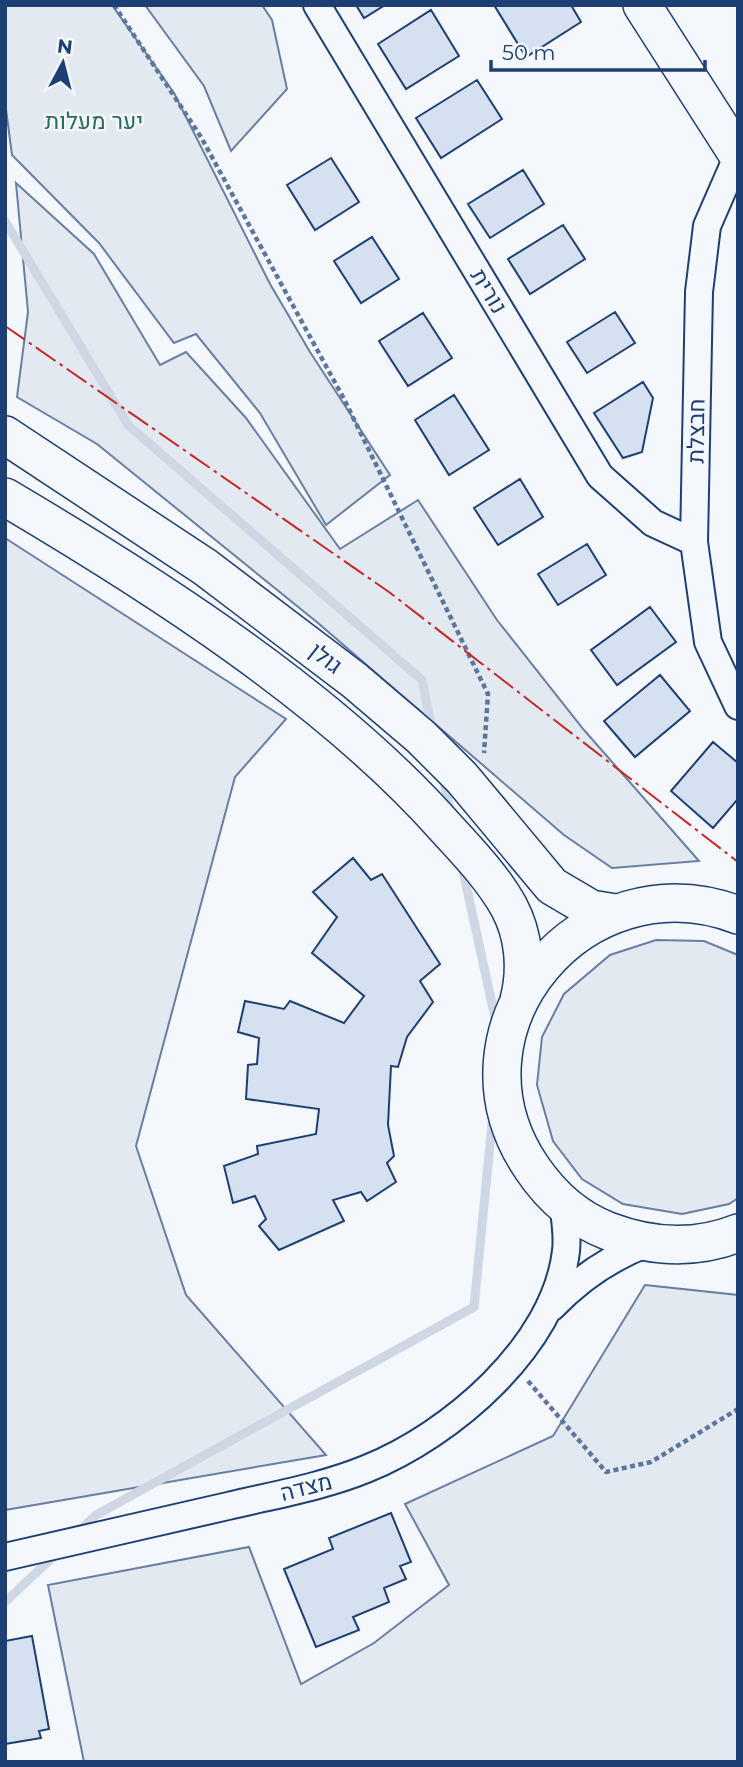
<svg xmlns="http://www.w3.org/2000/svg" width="743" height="1767" font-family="Montserrat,Heebo,sans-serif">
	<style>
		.green { fill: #e3e9f0; stroke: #687fa3; stroke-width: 2 }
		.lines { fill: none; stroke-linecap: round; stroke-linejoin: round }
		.stream { stroke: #cfd7e4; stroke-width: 9 }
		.building { fill: #d5e0f0; stroke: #1d3f73; stroke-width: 2 }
		.street-casing { stroke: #1d3f73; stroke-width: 30 }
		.secondary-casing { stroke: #1d3f73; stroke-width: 40 }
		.path { stroke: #5e769c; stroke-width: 4.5; stroke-dasharray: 5 3.5; stroke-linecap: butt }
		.street { stroke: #f4f7fb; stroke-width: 26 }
		.secondary { stroke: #f4f7fb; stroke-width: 37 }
		.power { stroke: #c62828; stroke-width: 2; stroke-dasharray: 24 5 3.5 5; stroke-linecap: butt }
		.labels { text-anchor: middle; stroke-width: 5; stroke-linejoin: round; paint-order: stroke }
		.park-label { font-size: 23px; fill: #2c6c60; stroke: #f4f7fb }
		.street-label { font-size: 23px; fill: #1d3f73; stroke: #f4f7fb }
	</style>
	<rect width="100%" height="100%" fill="#f4f7fb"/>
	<path class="green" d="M5,5H112L174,93L270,284L310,352L390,475L326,525L260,413L196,334L174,343L99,243L12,155L5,102Z
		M145,5H262L272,20L287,89L231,151L204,86Z
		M16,183L94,254L160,365L186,352L246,418L340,549L418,500L497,620L584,730L699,861L612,868L564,835L318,623L97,444L17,397L28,312Z
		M5,538L286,719L235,777L136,1146L186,1295L326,1455L5,1510Z
		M656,940L704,941L738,955V1198L729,1204L682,1214L623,1204L582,1179L553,1141L537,1085L542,1037L564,994L610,955Z
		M645,1285L738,1295V1762H84L48,1585L249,1547L301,1684L374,1643L449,1585L405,1504L553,1436Z"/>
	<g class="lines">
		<path class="stream" d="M5,221L128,425L422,680L432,730
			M443,777L451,815
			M462,866L497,1027
			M77,1533L96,1515L474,1307L493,1114
			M5,1602L57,1553"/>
	</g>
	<path class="building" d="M356,5H385L364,18Z
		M494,5H571L581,22L526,57Z
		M431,10L459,56L406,89L378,44Z
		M477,80L502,119L441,158L416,118Z
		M331,158L359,202L315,230L287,185Z
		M523,170L544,204L490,238L468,204Z
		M563,225L585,259L530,294L508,259Z
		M372,237L399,279L361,303L334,261Z
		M615,312L635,343L587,373L567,342Z
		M423,313L452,358L408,386L379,341Z
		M643,382L653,398L642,452L623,458L594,413Z
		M454,395L489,450L449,475L415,420Z
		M520,479L543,517L498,545L474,508Z
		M587,544L606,575L558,605L538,574Z
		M650,607L676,642L617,685L591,650Z
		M660,675L690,711L635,757L604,721Z
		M713,742L738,763V799L713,828L671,791Z
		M353,858L371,880L382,874L440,964L420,981L433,1002L407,1037L398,1067L391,1066L388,1125L394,1156L387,1163L396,1182L367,1201L361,1192L333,1200L344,1221L279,1250L259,1226L266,1219L255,1196L233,1203L224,1166L258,1154L257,1146L316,1134L319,1109L246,1099L248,1065L257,1064L259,1038L238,1032L245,1001L284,1009L290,1001L344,1023L364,996L312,953L337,917L313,892Z
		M391,1513L411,1562L400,1566L406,1579L384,1588L389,1602L353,1617L359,1630L316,1647L284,1569L333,1549L329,1538Z
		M32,1636L49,1729L39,1731L41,1738L5,1744V1641Z"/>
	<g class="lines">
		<g class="street-casing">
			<path id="street" d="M317,5L600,476L653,523L694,542
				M738,155L707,226L699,292L694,542L708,642L738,706
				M552,1307C579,1279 611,1257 648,1243
				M5,1557C79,1540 154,1523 228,1506C274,1495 322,1487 366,1469C451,1435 555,1346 566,1251C568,1235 565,1219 563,1203"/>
		</g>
		<g class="secondary-casing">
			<path id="secondary" d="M642,5L738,155
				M5,435L205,567L354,680L421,737L462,778L552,886L591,909L615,913
				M5,497C154,585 331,698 446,828C468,852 493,878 509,907C524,935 527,969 519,1000
				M738,915C584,856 437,1029 532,1168C551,1196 577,1219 608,1231C650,1247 695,1250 738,1233"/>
		</g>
		<path class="path" d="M114,5L201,137L344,399L488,694L484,753
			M528,1381L606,1472L651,1462L738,1409"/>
		<use href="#street" class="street"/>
		<use href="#secondary" class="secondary"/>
		<path class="power" d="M5,326L389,592L738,862"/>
	</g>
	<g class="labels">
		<g class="park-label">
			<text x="94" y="129">יער מעלות</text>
		</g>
		<g class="street-label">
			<text transform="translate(489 291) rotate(59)" y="8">נורית</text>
			<text transform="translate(696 431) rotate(-89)" y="8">חבצלת</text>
			<text transform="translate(326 658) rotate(38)" y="8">גולן</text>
			<text transform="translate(306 1487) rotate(-14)" y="8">מצדה</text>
		</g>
	</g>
	<rect width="743" height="1767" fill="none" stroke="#1d3f73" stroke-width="14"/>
	<g transform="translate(63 63) rotate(7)" stroke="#f4f7fb" stroke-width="5" paint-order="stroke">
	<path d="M0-5L12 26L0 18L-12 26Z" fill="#1d3f73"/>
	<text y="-10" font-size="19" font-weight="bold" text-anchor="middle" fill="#1d3f73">N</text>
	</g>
	<path d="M491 60v10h214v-10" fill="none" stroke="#1d3f73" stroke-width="3.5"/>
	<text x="502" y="60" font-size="21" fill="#1d3f73" stroke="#f4f7fb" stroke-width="5" paint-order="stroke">50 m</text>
</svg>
